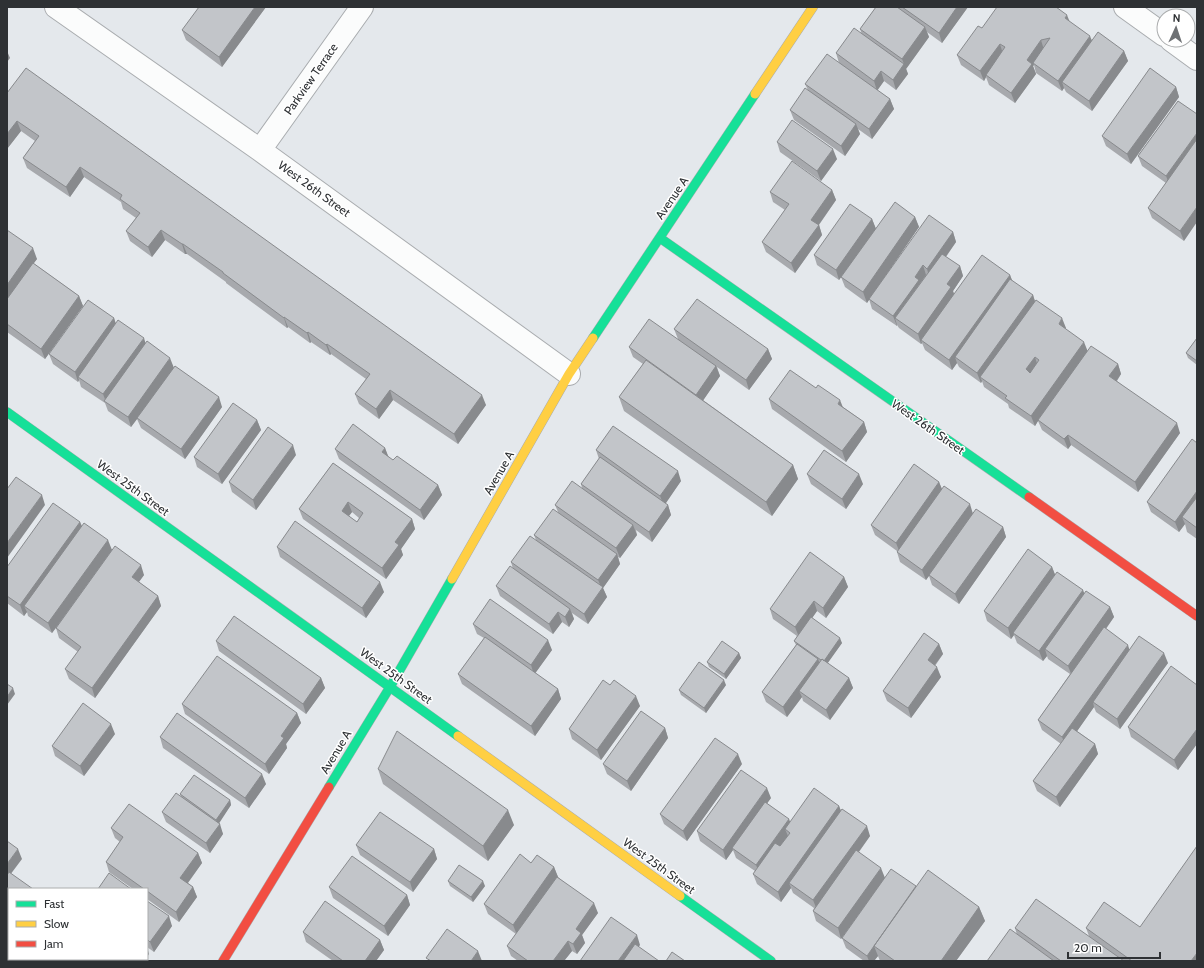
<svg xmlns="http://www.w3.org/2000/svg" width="1204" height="968" font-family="Cabin,sans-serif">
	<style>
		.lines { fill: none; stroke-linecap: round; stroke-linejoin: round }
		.street-casing { stroke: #a9acaf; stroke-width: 24 }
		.fast-casing { stroke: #a9acaf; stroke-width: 10 }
		.slow-casing { stroke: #a9acaf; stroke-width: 10 }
		.jam-casing { stroke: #a9acaf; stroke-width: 10 }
		.street { stroke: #fbfcfc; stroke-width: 22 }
		.fast { stroke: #16e098; stroke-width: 9 }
		.slow { stroke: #ffcf43; stroke-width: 9 }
		.jam { stroke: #f24e42; stroke-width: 9 }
		.wall { fill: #a7a9ad; fill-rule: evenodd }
		.shaded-wall { fill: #888a8d }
		.building { fill: #c2c5c9; stroke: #888a8d; fill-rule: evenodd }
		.labels { text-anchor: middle; stroke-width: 3; stroke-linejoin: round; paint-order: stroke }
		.street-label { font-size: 12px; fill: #2e3134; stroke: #fff }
	</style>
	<rect width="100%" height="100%" fill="#e4e8ec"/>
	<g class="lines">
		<g class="street-casing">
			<path id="street" d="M56,7L260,150L569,374
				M1125,7L1164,35
				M1171,40L1197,59
				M260,150L362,7"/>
		</g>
		<g class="fast-casing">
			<path id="fast" d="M660,238L1029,497
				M593,338L755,94
				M7,412L458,736
				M329,787L390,687L452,579
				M680,896L771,961"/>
		</g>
		<g class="slow-casing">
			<path id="slow" d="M755,94L813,7
				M452,579L569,374L593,338
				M458,736L680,896"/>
		</g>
		<g class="jam-casing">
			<path id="jam" d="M1029,497L1197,616
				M223,961L329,787"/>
		</g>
		<use href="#street" class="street"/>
		<use href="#fast" class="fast"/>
		<use href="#slow" class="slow"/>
		<use href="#jam" class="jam"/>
	</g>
	<path class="wall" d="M266,7L222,67L186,40L182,30Z
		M876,7H968L942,43L927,32L929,37L906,69V68L908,74L896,90L884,81L877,90L890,99L894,109L872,139L858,129L860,134L845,156L794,120L790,110L808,90L805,84L839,63L836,53L862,35L860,29Z
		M1070,22L1092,40L1124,51L1128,61L1092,111L1066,92L1064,88L1062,91L1036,73L1034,65L1033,66L1036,74L1015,103L989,85L986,77L984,81L961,65L957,55L982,28Z
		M1176,87L1179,97L1131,164L1106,146L1102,136Z
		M7,93L486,405L458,444L393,400L379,419L359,404L355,394L366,379L331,354L330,355L311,342L310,343L288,327L287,328L226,283V282L187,254H185L165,240L152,257L130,241L126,231L136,218L123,209L121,202L84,177L70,197L27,168L23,158L35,141L21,131L7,149Z
		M1178,101L1184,241L1152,218L1148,208L1166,183L1142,166L1138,156Z
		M777,142L837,159L821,181L780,152Z
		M832,190L836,200L819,225L822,235L795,273L766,252L762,242L785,210L773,202L770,192Z
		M915,217L919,227L879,285L953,232L956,242L946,257L960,266L963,276L953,291L954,294L1010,275L1012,281L1033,295L1035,301L1066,328V329L1087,351L1118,364L1121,374L1117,381L1180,433L1138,492L1071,445L1068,449L1042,430L1038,421L1035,426L1009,408L1008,404L984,387L982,381L981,383L959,367L957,363L952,370L925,350L922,343L921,344L899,328L897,325V326L872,309L869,299L867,303L845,287L841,277L851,264L839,280L817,265L814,255L872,219L876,229Z
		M7,230L37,259L33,263L79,296L83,306L45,359L7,332Z
		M114,318L116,324L145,343L174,368L222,407L185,459L141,428L137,419L131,427L108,411L105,403L81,387L79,380L78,382L53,364L49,354Z
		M674,329L768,349L772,359L749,390L717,367L720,376L703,400L793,465L798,479L772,516L624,411L619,397L643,364L633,357L629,347L678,339Z
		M1197,338V365L1188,358L1186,353Z
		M769,399L843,407L864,422L867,432L846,462L772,409Z
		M257,420L261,430L222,484L197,467L194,457Z
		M1197,443V539L1187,532L1185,524L1179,532L1151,512L1147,502Z
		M385,448L388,457L393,460L438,485L442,495L424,520L339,459L335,449Z
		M596,450L681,481L665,503L668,505L671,515L652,542L636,530L637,535L620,558L618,557L620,564L603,588L607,597L588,624L572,613L574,619L569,627L562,622L553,634L500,596L496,586L513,569L511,562L536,540L534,535L558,512L555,505L582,488L581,484L599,459Z
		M296,455L256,510L232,492L229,482Z
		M333,463L412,519L415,529L401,549L403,555L386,579L303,519L299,509ZM352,512L359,518L357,522L349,516Z
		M807,474L863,484L846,509L811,484Z
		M939,482L942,489L973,513L1003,527L1006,537L959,604L932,585L929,576L926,580L900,562L897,552V551L875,535L871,525Z
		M80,522L82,526L144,575L139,582L158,596L161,606L95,698L69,679L65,669L78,652L59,638L56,628L52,633L28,616L27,612L24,616L7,603V567Z
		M277,547L384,592L366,618L280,557Z
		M1052,567L1055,575L1084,593L1110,607L1114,617L1106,629L1130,650L1168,663L1120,729L1096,712L1094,707L1077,731L1095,744L1098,754L1060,807L1037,791L1033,781L1061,744L1042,730L1038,720L1070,674L1048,659L1047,656L1043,661L1017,643L1014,635L1011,639L987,621L984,611Z
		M844,577L848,587L826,618L817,611L812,618L842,643L827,663L849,678L853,688L830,720L803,701L802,697L787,717L766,702L762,692L796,645L794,641L797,636L773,619L770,609Z
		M473,624L552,650L535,673L558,689L561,699L535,736L462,684L458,674L484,638L477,634Z
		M216,641L321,678L325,688L306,714L219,651Z
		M939,644L943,654L935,666L941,677L911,718L887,701L883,691Z
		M739,653L741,658L726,679L709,667L707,662Z
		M610,685L640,706L601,760L572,739L569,729Z
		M726,685L706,713L681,695L679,690Z
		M1197,685V748L1196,745L1178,770L1131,737L1128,727Z
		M182,704L297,713L301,723L286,744L287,748L269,774L185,714Z
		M665,728L668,738L631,791L607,774L603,764Z
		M115,734L84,776L55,756L52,746Z
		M160,737L266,784L249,808L163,748Z
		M742,764L687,841L664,824L660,814Z
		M378,769L514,825L488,861L383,784Z
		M180,794L230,800L231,805L218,823L223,834L210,853L166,822L162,812L181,797Z
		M771,798L767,803L790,822L839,806L841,811L870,836L859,852L885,878L841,939L816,921L813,911L814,908L793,893L791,888L781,902L757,884L753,874L755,871L736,858L733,850L726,860L700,841L697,831Z
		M111,828L198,853L202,863L188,883L193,887L197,897L179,922L147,899V889H133L109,872L106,862L120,842L115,838Z
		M356,845L434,849L437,859L413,892L360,855Z
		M531,863L554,867L558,877L598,913L582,935L585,943L577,954L572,951L564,961H518L511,956L507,946L516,934L488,914L484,904Z
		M448,881L485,886L473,902L450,886Z
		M916,886L979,907L985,921L956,961H880L878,956L874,961H864L846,948L842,938Z
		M329,887L407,895L410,905L388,936L333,898Z
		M147,901L172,926L154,952L147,947Z
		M1140,927L1197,961H987L1017,935L1015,928L1089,936L1086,928Z
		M303,932L380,940L384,950L376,961H333L306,942Z
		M40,959H146L144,961H41Z"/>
	<path class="shaded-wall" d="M255,7H266L222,67L219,57Z
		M957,7H968L942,43L939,33Z
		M1067,15L1071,25L1065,18Z
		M925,27L929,37L906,69L902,59Z
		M1090,36L1094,46L1062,82L1064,88L1062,91L1058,81Z
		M1041,40L1044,50L1033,63L1034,65L1033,66L1036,74L1015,103L1011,93L1027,60Z
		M1000,44L1003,54L986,75V77L984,81L980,71Z
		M7,51L10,58L7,62Z
		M1124,51L1128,61L1092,111L1089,101Z
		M904,64L908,74L896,90L893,80Z
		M881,71L884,81L877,91L874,81Z
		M1176,87L1179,97L1131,164L1127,154Z
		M890,99L894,109L872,139L869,129Z
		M17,121L21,131L7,149V134Z
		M856,124L860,134L845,156L841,146Z
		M1197,133V148L1170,186L1166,176Z
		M833,149L837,159L821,181L817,171Z
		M80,167L84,177L70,197L66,187Z
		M832,190L836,200L815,230L811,220Z
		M1197,207V222L1184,241L1180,231Z
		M915,217L919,227L867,303L863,292Z
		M872,219L876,229L839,280L836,270Z
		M819,225L822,235L795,273L791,263Z
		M161,230L165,240L152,257L148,247Z
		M953,232L956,242L930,279L927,269Z
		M182,244H183L187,254H185Z
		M33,248L37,259L7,300V285Z
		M923,265L926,275L895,318L897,325V326L893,316L915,277Z
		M960,266L963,276L953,291L955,297L921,340L922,343L921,344L918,334L947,284Z
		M1010,275L1014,285L955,357L957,363L952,370L949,360Z
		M1033,295L1036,305L980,377L982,381L981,383L977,373Z
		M79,296L83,306L45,359L41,349Z
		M284,317L288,327L287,328L284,318Z
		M114,318L117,328L78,377L79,380L78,382L75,372Z
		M1062,318L1066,328L1062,334L1059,324Z
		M308,332L311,342L310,343L307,333Z
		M144,338L147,348L106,402L103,394Z
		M1084,342L1088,352L1038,420V421L1035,426L1031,416Z
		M327,344L331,354L330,355L326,345Z
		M768,349L772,359L749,390L746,380Z
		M1035,357L1038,367L1029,379L1026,369Z
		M170,358L174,368L137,418V419L131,427L128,417Z
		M1118,364L1121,374L1113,386L1109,376Z
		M716,366L720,376L700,405L696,395Z
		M390,390L393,400L379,419L376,409Z
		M482,395L486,405L458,444L454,434Z
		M219,397L222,407L185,459L181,449Z
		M840,400L844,410L838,404Z
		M257,420L261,430L222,484L218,474Z
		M864,422L867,432L846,462L842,451Z
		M1177,423L1180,433L1138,492L1135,482Z
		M1068,435L1071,445L1068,449L1064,439Z
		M293,445L296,455L256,510L253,500Z
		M385,448L389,458L382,452Z
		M793,465L798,479L772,516L766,502Z
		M678,471L681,481L664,506L660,496Z
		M859,474L863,484L846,509L842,499Z
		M939,482L943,492L900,553L896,543Z
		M438,485L442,495L424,520L420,510Z
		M1197,491V506L1182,517L1185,524L1179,532L1175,522Z
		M42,495L45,505L7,558V543Z
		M348,502L352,512L345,521L342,511Z
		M970,504L973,514L926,580L922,570Z
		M668,505L671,515L652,542L649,532Z
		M412,519L415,529L401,549L403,555L386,579L382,568L395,542Z
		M80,522L84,532L24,606L27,612L24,616L20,605Z
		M633,525L637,535L620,558L616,548Z
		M1003,527L1006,537L959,604L955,594Z
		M108,540L112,550L52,633L48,623Z
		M617,554L620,564L603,588L607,597L588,624L584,614L602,589L598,580Z
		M141,565L144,575L135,587L132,577Z
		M1052,567L1056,577L1013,633L1014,635L1011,639L1008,628Z
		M844,577L848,587L826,618L823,608Z
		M380,582L384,592L366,618L362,608Z
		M1083,590L1087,600L1045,649L1047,656L1043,661L1039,651Z
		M158,596L161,606L95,698L92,688Z
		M814,601L817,611L799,637L795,627Z
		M1110,607L1114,617L1072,676L1068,666Z
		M570,609L574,619L569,627L565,617Z
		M558,612L562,622L553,634L549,624Z
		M840,638L842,643L825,667L823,662Z
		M548,640L552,650L534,675L531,665Z
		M939,644L943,654L931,670L928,660Z
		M1128,645L1131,655L1093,702L1094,707L1066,747L1062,737Z
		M739,653L741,658L726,679L724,674Z
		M1164,653L1168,663L1120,729L1117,719Z
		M818,659L822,669L799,691L802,697L787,717L783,707Z
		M937,667L941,677L911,718L908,708Z
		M321,678L325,688L306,714L303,704Z
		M849,678L853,688L830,720L826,710Z
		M724,680L726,685L706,713L704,708Z
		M13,688L15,694L7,705V697Z
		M558,689L561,699L535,736L531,726Z
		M636,696L640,706L601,760L597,750Z
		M297,713L301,723L286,744L287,748L269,774L265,764L281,736Z
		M111,724L115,734L84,776L80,766Z
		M665,728L668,738L631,791L627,781Z
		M1197,729V744L1178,770L1174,760Z
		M1095,744L1098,754L1060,807L1056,797Z
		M738,754L742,764L687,841L683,831Z
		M262,774L266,784L249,808L245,798Z
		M767,788L771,798L734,849L732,848L733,850L726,860L723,850Z
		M230,800L231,805L218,825L216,820Z
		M839,806L843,816L789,883L791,888L781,902L778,892Z
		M508,810L514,825L488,861L483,846Z
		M789,819L793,829L790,833L785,829L788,836L760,875L756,865Z
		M220,824L223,834L210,853L206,843Z
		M867,826L870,836L817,910L813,900Z
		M18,849L22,859L7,879V864Z
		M434,849L437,859L413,892L410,882Z
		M198,853L202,863L184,888L180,878Z
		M554,867L558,877L517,935L513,925Z
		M881,868L885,878L841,939L838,928Z
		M483,881L485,886L473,902L471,897Z
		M193,887L197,897L179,922L176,912Z
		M407,895L410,905L388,936L384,926Z
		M594,903L598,913L582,935L585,943L577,954L573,944L576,929Z
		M979,907L985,921L956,961H941Z
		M169,916L172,926L154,952L150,942Z
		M9,929V944L7,947V932Z
		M637,935L640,945L629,961H618Z
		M380,940L384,950L376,961H365Z
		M568,941L572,951L564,961H553Z
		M874,946L878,956L874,961H869L867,956Z
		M147,947L149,954L147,957Z
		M478,951L482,961H471Z
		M1197,953V961H1191Z
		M135,959H146L144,961H134Z"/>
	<path class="building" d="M199,7H255L219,57L182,30Z
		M876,7H897L925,27L902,59L860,29Z
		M902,7H957L939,33Z
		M997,7H1056L1067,15L1065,18L1090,36L1058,81L1033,63L1050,38L1041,40L1027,60L1032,64L1011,93L986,75L1005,47L1000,44L980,71L957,55L978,26L982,28Z
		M854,28L904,64L893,80L881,71L874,81L836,53Z
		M1098,32L1124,51L1089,101L1062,82Z
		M827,54L890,99L869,129L805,84Z
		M26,68L482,395L454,434L390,390L376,409L355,394L370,374L327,344L326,345L308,332L307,333L284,317V318L223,273V272L183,244H182L161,230L148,247L126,231L140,213L120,199L122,195L80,167L66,187L23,158L39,136L17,121L7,134V93Z
		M1150,68L1176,87L1127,154L1102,136Z
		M805,88L856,124L841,146L790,110Z
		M1178,101L1197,114V133L1166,176L1138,156Z
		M792,120L833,149L817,171L777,142Z
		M1197,139V207L1180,231L1148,208Z
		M792,161L832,190L811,220L819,225L791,263L762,242L789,204L770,192Z
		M895,202L915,217L863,292L841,277Z
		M850,204L872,219L836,270L814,255Z
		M929,215L953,232L927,269L923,265L915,277L919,280L893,316L869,299Z
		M7,230L33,248L7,285Z
		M942,254L960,266L947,284L951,287L918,334L895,318Z
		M982,255L1010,275L949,360L921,340Z
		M33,263L79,296L41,349L7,324V299Z
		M1010,279L1033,295L977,373L955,357Z
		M697,299L768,349L746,380L674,329Z
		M88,300L114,318L75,372L49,354Z
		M1036,300L1062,318L1059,324L1084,342L1031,416L1005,398L1007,396L980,377ZM1035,357L1039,360L1030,373L1026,369Z
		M649,319L716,366L696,395L629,347Z
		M118,320L144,338L103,394L78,377Z
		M1197,338V361L1186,353Z
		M147,341L170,358L128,417L104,401Z
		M1091,346L1118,364L1109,376L1177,423L1135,482L1068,435L1064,439L1038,420Z
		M646,360L793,465L766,502L619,397Z
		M175,366L219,397L181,449L137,418Z
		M790,370L816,388L818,385L840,400L838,404L864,422L842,451L769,399Z
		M233,403L257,420L218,474L194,457Z
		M353,424L385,448L382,452L393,460L397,456L438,485L420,510L335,449Z
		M613,426L678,471L660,496L596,450Z
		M268,427L293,445L253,500L229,482Z
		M1192,439L1197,443V491L1175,522L1147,502Z
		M824,450L859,474L842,499L807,474Z
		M600,457L668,505L649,532L581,484Z
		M333,463L412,519L395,542L399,545L382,568L299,509ZM348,502L363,513L357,522L342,511Z
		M914,464L939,482L896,543L871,525Z
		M16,477L42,495L7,543V489Z
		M572,481L633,525L616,548L555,505Z
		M944,486L970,504L922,570L897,552Z
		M1197,497V528L1182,517Z
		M53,503L80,522L20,605L7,596V567Z
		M553,509L617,554L598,580L534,535Z
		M976,509L1003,527L955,594L929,575Z
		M295,521L380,582L362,608L277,547Z
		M84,523L108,540L48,623L24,606Z
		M530,536L603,587L584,614L511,562Z
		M115,546L141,565L132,577L158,596L92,688L65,669L81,647L56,628Z
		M1028,549L1052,567L1008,628L984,611Z
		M810,552L844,577L823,608L814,601L795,627L770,609Z
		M510,566L570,609L565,617L558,612L549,624L496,586Z
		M1057,572L1083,590L1039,651L1013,633Z
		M1086,591L1110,607L1068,666L1045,649Z
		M490,599L548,640L531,665L473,624Z
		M234,616L321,678L303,704L216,641Z
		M811,617L840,638L824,661L822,659L821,660L794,641Z
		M1104,627L1128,645L1062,737L1038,720Z
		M924,633L939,644L928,660L937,667L908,708L883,691Z
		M1139,636L1164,653L1117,719L1093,702Z
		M485,637L558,689L531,726L458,674Z
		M722,641L739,653L724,674L707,662Z
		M797,644L818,659L783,707L762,692Z
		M217,656L297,713L281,736L284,738L265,764L182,704Z
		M822,659L849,678L826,710L799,691Z
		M699,662L724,680L704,708L679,690Z
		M1171,666L1197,685V729L1174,760L1128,727Z
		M603,680L610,685L614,680L636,696L597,750L569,729Z
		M7,684L13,688L7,697Z
		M83,703L111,724L80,766L52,746Z
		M641,711L665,728L627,781L603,764Z
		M177,713L262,774L245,798L160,737Z
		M1072,728L1095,744L1056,797L1033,781Z
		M397,731L508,810L483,846L378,769Z
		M715,738L738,754L683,831L660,814Z
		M741,770L767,788L723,850L697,831Z
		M194,775L230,800L216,820L180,794Z
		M814,788L839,806L778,892L753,874L775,843L780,846L790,833L785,829Z
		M176,793L220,824L206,843L162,812Z
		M765,802L789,819L756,865L732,848Z
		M129,804L198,853L180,878L193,887L176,912L147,891V889H144L106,862L123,837L111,828Z
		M842,809L867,826L813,900L789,883Z
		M380,812L434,849L410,882L356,845Z
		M7,841L18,849L7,864Z
		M1197,846V953L1191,961H1132L1086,928L1104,902L1140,927Z
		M856,850L881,868L838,928L813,911Z
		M520,854L531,863L537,855L554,867L513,925L484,904Z
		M352,856L407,895L384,926L329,887Z
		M459,865L483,881L471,897L448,881Z
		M891,869L916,886L867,956L842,938Z
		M928,870L979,907L941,961H895L874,946Z
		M9,872L33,889H9V929L7,932V875Z
		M109,873L131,889H98Z
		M557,877L594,903L576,929L581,933L573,944L568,941L553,961H528L507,946Z
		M1036,899L1124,961H1061L1015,928Z
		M147,901L169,916L150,942L147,939Z
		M325,901L380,940L365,961H343L303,932Z
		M611,917L637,935L618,961H580Z
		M447,929L478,951L471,961H431L426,958Z
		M1010,929L1054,961H987Z
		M635,944L659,961H623Z
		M672,952L685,961H666Z
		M46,959H98L101,961H49Z
		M107,959H135L134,961H110Z"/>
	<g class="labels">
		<g class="street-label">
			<text transform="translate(311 79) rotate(-55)" y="4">Parkview Terrace</text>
			<text transform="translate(314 189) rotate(36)" y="4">West 26th Street</text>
			<text transform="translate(672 198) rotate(-56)" y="4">Avenue A</text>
			<text transform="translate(928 427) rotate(35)" y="4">West 26th Street</text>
			<text transform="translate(499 473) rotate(-60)" y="4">Avenue A</text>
			<text transform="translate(133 488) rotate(36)" y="4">West 25th Street</text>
			<text transform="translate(396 676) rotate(36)" y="4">West 25th Street</text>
			<text transform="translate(336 752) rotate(-59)" y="4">Avenue A</text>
			<text transform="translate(659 866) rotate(36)" y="4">West 25th Street</text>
		</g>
	</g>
	<rect width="1204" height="968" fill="none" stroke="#2e3134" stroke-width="16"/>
	<rect x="8" y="888" width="140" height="72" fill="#ffffff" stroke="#abadae"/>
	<rect x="16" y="901" width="20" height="6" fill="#16e098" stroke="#abadae"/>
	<text x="44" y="908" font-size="12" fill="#2e3134">Fast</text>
	<rect x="16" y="921" width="20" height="6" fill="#ffcf43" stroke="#abadae"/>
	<text x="44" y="928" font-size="12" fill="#2e3134">Slow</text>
	<rect x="16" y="941" width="20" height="6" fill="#f24e42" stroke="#abadae"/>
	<text x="44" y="948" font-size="12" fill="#2e3134">Jam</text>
	<g transform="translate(1176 28) rotate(3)"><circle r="19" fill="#ffffff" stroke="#abadae"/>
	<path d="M0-3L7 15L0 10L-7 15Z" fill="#6e7174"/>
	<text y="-6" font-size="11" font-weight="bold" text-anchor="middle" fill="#2e3134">N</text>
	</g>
	<path d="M1068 952v6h92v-6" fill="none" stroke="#2e3134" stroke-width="2"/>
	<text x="1074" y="952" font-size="12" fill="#2e3134" stroke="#ffffff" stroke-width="3" paint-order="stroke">20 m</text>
</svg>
